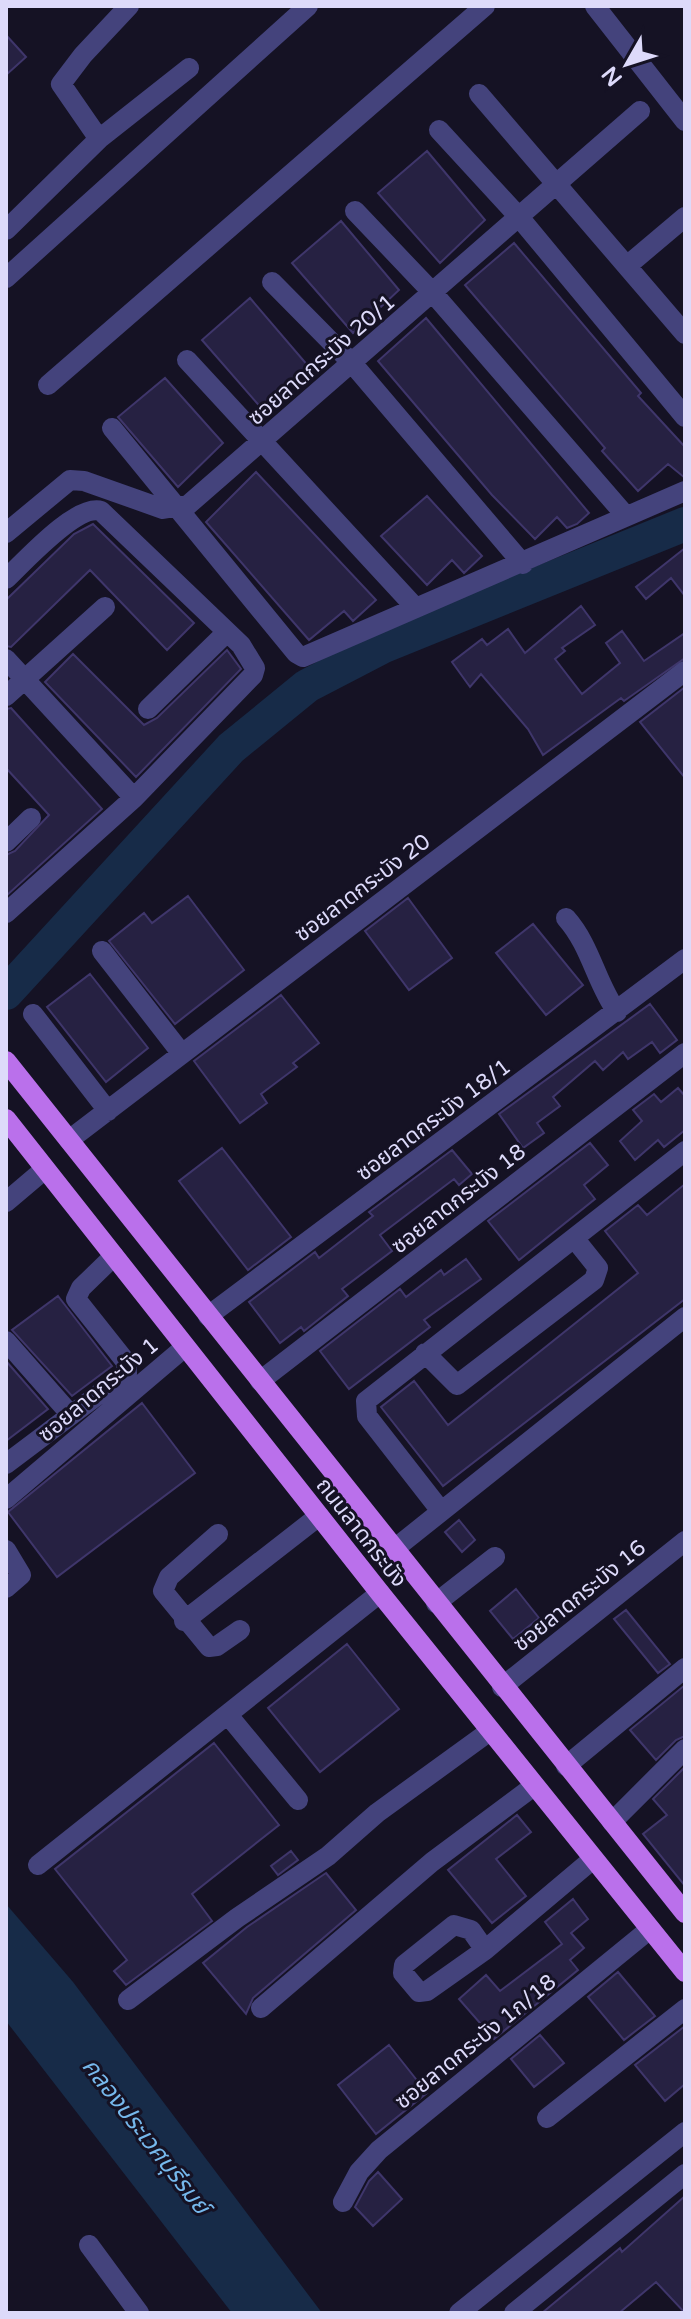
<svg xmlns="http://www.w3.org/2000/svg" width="691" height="2319" font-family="'Varela Round','Noto Sans Thai',sans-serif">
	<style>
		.water { fill: #172b48 }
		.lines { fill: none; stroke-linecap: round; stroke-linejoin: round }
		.river { stroke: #172b48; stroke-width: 34 }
		.building { fill: #262142; stroke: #3f366b; stroke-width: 2 }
		.minor { stroke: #44437c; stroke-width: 20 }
		.major { stroke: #ba70eb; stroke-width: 20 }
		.labels { text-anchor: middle; stroke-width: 6; stroke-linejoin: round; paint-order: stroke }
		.street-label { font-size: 22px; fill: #dddafa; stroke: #151224 }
		.water-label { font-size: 24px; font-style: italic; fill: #76b8ec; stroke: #151224 }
	</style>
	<rect width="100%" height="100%" fill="#151224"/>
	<path class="water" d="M6,1904L73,1982L322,2313H232L6,2021Z"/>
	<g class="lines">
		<path class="river" d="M6,993L231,748L307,686L384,646L685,524"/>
	</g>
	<path class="building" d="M6,35L26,57L6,75Z
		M427,151L485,220L440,263L378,193Z
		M341,221L399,290L353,333L292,263Z
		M514,243L641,393L638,396L685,447V478L668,464L638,491L602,451L605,448L465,285Z
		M250,298L309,367L263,410L202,340Z
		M426,318L589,513L577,524L567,528L557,517L535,539L492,495L378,361Z
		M165,378L223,443L178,487L118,417Z
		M256,472L376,600L353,621L344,611L309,640L206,522Z
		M427,496L482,556L464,573L452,560L427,585L381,536Z
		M93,524L194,623L167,650L90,570L11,647L6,646V600L74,534Z
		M685,548V596L671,578L646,599L636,587Z
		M581,606L595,625L562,648L565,651L555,659L582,694L620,663L606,643L622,631L644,661L685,633V658L624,701L621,698L543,755L528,729L481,674L470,687L452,662L482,639L487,645L508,629L525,653Z
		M227,650L241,669L136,777L45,682L73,654L144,725L157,718Z
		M685,687V778L640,722Z
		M11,708L102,809L6,896V855L15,851L49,815L6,768V709Z
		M188,896L244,970L175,1024L109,941L144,913L152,923Z
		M408,898L452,958L409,990L365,931Z
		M533,924L583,985L546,1015L496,953Z
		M90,974L148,1048L106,1082L47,1007Z
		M281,995L319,1043L293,1063L297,1067L261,1094L267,1103L240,1123L194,1061Z
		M650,1004L677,1040L660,1053L652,1042L628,1059L623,1052L603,1070L595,1061L553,1097L560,1106L537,1123L544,1133L523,1148L499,1114Z
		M678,1088L685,1096V1130L664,1147L658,1140L635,1160L620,1141L642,1121L633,1110L654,1094L661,1102Z
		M590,1143L608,1165L584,1185L595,1199L519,1260L488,1221Z
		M222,1148L291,1237L248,1270L179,1181Z
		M452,1150L472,1174L459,1185L454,1179L380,1235L392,1251L342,1289L348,1296L304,1331L301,1327L280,1343L249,1302L315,1252L319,1258L373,1216L369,1212Z
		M685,1184V1299L443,1486L381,1407L414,1381L448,1425L638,1273L605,1231L638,1205L647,1215Z
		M466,1259L481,1279L424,1320L430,1327L349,1389L320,1351L400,1289L406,1297L441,1270L444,1275Z
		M58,1296L112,1366L72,1396L12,1330Z
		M6,1361L48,1409L6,1441Z
		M142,1403L195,1473L57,1577L8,1512Z
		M459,1520L475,1540L462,1552L445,1532Z
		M516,1589L539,1618L513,1639L490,1611Z
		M626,1610L670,1664L658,1673L614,1619Z
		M347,1644L399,1709L320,1772L268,1708Z
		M685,1685V1736L676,1740L656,1760L630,1730Z
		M214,1743L279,1825L192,1894L212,1921L126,1985L114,1971L127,1960L55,1869Z
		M685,1767V1886L643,1834L667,1815L653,1799Z
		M517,1815L531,1832L496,1859L526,1896L492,1923L448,1870Z
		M291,1851L298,1860L278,1875L271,1866Z
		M326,1873L356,1910L253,1998L246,2014L203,1963L247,1927Z
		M573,1899L588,1919L571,1933L584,1948L570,1960L578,1970L494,2039L459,1999L486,1975L500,1991L562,1944L545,1922Z
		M618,1972L655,2016L624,2040L588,1997Z
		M685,2026V2084L665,2101L635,2065Z
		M540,2035L564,2063L534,2087L511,2059Z
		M389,2045L427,2093L376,2134L338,2085Z
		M378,2172L402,2199L373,2226L355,2207L369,2181Z
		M685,2196V2313L656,2282L619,2313H542L620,2248L622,2252Z"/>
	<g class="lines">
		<path class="minor" d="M595,6L685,121
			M479,94L685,334
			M439,130L519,217L685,417
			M99,139L189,68
			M355,211L433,293L626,516
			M6,230L99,139L61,84L83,55L129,6
			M628,265L685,217
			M6,278L308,6
			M272,282L352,363L523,564
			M187,360L414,606
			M48,385L485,6
			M112,428L296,653L303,657L685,491
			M6,533L70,480L84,481L163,509L188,505L640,111
			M6,579C24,562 77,503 101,511L241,645L255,668L253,675L134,798L6,913
			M6,659L134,798
			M6,696L105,607
			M148,709L227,632
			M6,842L31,818
			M566,918C591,946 596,983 617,1012
			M102,951L182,1054
			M33,1014L108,1111
			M69,1140L685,671
			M6,1202L45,1169
			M208,1316L685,959
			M6,1341L71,1415
			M425,1353L457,1385L594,1280L598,1268L574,1238
			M260,1381L685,1053
			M6,1464L127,1373L126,1362L76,1299L81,1288L114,1256
			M6,1499L185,1347
			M441,1511L367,1416L366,1401L685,1151
			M218,1534L169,1577L163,1591L209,1647L217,1646L240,1630
			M6,1550L21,1575L6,1588
			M393,1550L685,1317
			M436,1603L495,1557
			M184,1621L319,1516
			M502,1687L685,1541
			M228,1715L298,1800
			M566,1766L685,1668
			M612,1822L685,1749
			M38,1865L380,1593
			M454,1925L471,1930L485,1950L427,1991L419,1992L403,1973L404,1965Z
			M485,1950L593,1859
			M128,2000L237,1918L328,1856L377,1813L490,1731
			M261,2008L432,1862L534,1786
			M547,2118L685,2009
			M343,2202L359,2172L379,2150L650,1929
			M89,2245L139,2313
			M459,2313L685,2132
			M514,2313L685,2174"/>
		<path class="major" d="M6,1061L685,1913
			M6,1119L380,1593L685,1972"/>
	</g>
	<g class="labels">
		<g class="street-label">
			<text transform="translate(321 359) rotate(-41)" y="8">ซอยลาดกระบัง 20/1</text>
			<text transform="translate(362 887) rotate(-37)" y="8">ซอยลาดกระบัง 20</text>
			<text transform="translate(433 1119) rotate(-37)" y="8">ซอยลาดกระบัง 18/1</text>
			<text transform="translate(458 1198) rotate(-38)" y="8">ซอยลาดกระบัง 18</text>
			<text transform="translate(98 1389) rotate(-40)" y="8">ซอยลาดกระบัง 1</text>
			<text transform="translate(362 1532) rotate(52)" y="8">ถนนลาดกระบัง</text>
			<text transform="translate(579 1595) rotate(-39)" y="8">ซอยลาดกระบัง 16</text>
			<text transform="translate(475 2041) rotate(-39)" y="8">ซอยลาดกระบัง 1ก/18</text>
		</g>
		<g class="water-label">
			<text transform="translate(146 2136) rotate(52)" y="8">คลองประเวศบุรีรมย์</text>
		</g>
	</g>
	<rect width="691" height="2319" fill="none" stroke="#dddafa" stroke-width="16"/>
	<g transform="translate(627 64) rotate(231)" stroke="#151224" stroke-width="6" paint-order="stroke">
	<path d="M0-6L14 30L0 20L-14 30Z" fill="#dddafa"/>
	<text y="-12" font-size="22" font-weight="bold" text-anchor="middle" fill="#dddafa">N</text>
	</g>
</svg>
